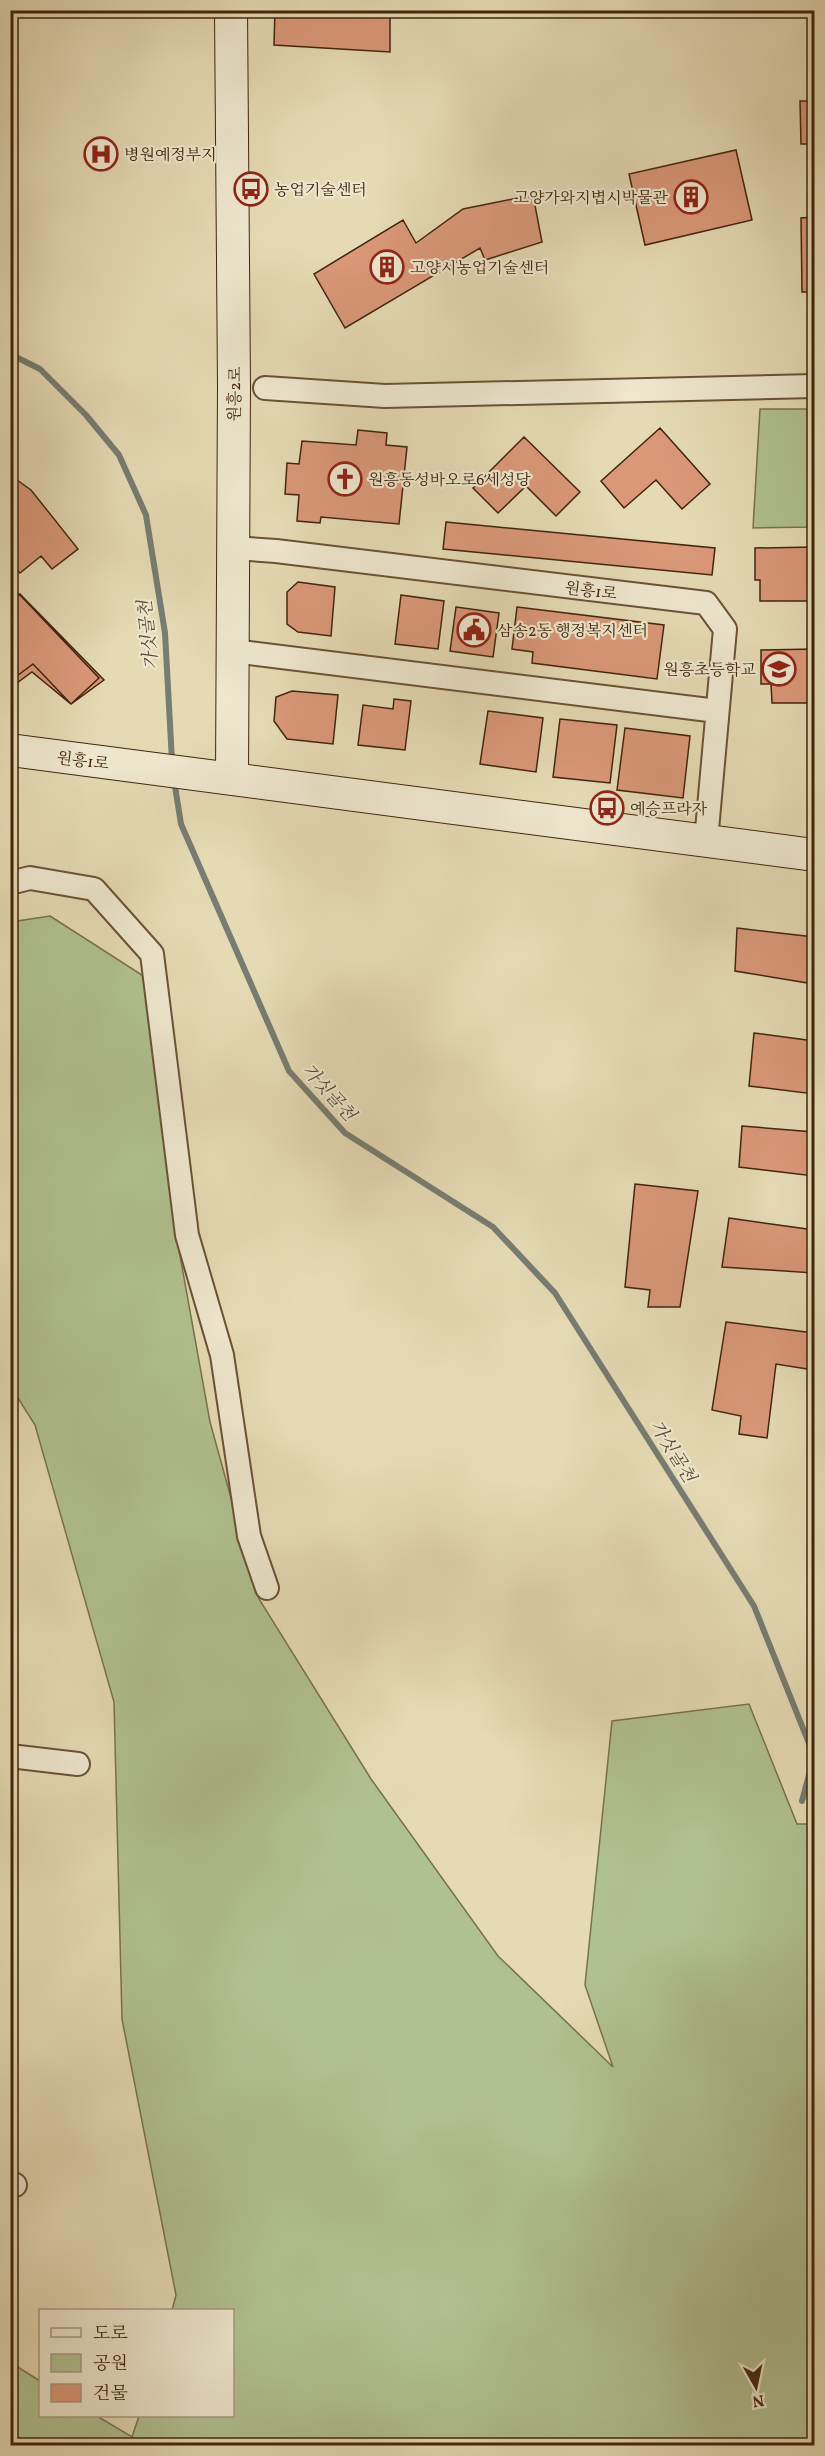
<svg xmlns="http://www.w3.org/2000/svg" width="825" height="2456" font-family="Vollkorn,'Noto Serif KR',serif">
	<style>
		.green { fill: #b0c191; stroke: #79724e; stroke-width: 1.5 }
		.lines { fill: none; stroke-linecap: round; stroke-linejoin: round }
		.stream { stroke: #767d72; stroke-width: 6 }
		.building { fill: #da9879; stroke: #42240c; stroke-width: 1.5 }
		.street-casing { stroke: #6b5236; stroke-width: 26 }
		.secondary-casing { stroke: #42240c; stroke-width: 34 }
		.street { stroke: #eee7ce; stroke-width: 22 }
		.secondary { stroke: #eee7ce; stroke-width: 32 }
		.labels { text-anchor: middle; stroke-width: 4.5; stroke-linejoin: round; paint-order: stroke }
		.poi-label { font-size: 16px; fill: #42240c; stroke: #eee7ce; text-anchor: start }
		.street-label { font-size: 16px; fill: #42240c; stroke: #eee7ce }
		.water-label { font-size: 18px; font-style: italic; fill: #584936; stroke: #eee7ce }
	</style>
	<rect width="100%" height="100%" fill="#e5dab4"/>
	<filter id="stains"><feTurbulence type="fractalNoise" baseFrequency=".00333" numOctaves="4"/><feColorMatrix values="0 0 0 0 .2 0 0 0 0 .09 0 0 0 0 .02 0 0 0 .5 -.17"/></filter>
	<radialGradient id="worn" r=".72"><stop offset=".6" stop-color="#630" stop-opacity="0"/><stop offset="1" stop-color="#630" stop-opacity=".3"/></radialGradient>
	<path class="green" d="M760,409H814V527L753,528Z
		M50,916L145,977L177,1239L210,1422L259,1599L371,1779L498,1956L613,2067L585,1985L612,1721L749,1704L797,1824H814V2445H11L10,2362L40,2381V2416H97L132,2437L139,2416H232V2310H172L176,2295L122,2019L114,1702L35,1425L11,1387V922Z"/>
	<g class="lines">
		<path class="stream" d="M10,354L40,369L86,415L119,455L146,515L165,633L172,761
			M174,780L181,824L289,1071L345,1133L493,1227L555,1293L754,1606L814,1756
			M802,1801L814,1756"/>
	</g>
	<path class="building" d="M275,10H390V52L274,45Z
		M800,101H814V144H801Z
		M736,150L752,220L645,245L629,174Z
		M533,195L542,242L485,260L480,248L345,328L314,274L403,220L416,243L463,209Z
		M814,217V292H802L801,218Z
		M660,428L710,484L682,509L656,480L624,508L601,481Z
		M358,430L387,433L386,445L407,447L399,524L321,517L320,523L297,521L299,495L285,494L287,463L299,464L302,441L356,445Z
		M524,437L580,492L556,516L526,486L498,513L473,488Z
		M10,475L31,490L78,549L52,569L41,556L20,573L10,562Z
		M446,522L715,548L712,575L443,549Z
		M814,547V601H760V580H755V548Z
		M298,582L335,587L331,636L298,632L287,624V592Z
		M19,594L99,678L71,704L33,664L10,681V603Z
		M20,594L104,680L71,704L32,672L10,688V602Z
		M401,595L444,601L438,649L395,644Z
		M456,607L499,613L493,657L450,651Z
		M517,607L664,625L657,679L532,663L533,652L512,649Z
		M814,649V703H772L771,684H761V650Z
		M292,691L338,695L333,744L287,739L274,721L276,697Z
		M394,699L411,701L405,750L358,745L363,705L393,709Z
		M488,711L543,718L536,772L480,764Z
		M560,719L617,725L610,783L553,777Z
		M625,728L690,736L683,798L617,790Z
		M737,928L814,937V984L735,971Z
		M754,1033L814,1041V1094L749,1086Z
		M742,1126L814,1132V1176L739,1167Z
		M635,1184L698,1191L680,1307H648L650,1290L625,1287Z
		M729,1218L814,1230V1273L722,1267Z
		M726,1322L814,1333V1370L776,1364L767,1438L739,1434L741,1416L712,1410Z"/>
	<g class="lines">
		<g class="street-casing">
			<path id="street" d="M265,388L385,396L814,386
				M234,548L276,551L706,603L725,629L706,841
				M233,651L717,711
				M10,883L30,878L94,889L152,954L187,1235L222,1355L249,1536L267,1588
				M10,1756L78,1764
				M10,2182L15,2185"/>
		</g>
		<g class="secondary-casing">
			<path id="secondary" d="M231,10L234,386L232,778
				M10,750L814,855"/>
		</g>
		<use href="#street" class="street"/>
		<use href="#secondary" class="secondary"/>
	</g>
	<defs>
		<g id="hospital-ring" transform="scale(1.725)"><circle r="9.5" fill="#eee7ce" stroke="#8f2418" stroke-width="1.5"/><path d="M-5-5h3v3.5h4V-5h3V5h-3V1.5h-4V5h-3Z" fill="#8f2418"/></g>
		<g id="bus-ring" transform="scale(1.725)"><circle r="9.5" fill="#eee7ce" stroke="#8f2418" stroke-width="1.5"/><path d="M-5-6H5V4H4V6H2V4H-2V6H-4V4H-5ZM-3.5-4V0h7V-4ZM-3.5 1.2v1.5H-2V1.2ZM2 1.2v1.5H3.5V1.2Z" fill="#8f2418"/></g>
		<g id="building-ring" transform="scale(1.725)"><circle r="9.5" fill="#eee7ce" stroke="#8f2418" stroke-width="1.5"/><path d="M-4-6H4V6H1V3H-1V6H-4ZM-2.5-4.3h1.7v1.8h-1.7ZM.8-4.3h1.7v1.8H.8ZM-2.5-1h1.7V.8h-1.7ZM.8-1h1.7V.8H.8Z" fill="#8f2418"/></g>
		<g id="church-ring" transform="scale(1.725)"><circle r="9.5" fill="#eee7ce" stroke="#8f2418" stroke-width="1.5"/><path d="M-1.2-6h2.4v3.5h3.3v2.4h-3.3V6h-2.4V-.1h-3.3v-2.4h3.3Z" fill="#8f2418"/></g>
		<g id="civic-ring" transform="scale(1.725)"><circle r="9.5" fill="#eee7ce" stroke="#8f2418" stroke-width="1.5"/><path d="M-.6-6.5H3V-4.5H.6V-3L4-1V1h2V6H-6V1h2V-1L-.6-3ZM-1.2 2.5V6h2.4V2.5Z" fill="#8f2418"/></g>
		<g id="school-ring" transform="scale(1.725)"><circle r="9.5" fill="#eee7ce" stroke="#8f2418" stroke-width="1.5"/><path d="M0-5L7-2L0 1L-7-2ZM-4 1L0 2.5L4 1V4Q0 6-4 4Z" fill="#8f2418"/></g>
	</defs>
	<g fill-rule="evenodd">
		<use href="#hospital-ring" x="101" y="154"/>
		<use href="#bus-ring" x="251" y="189"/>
		<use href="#building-ring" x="691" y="197"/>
		<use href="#building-ring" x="387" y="267"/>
		<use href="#church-ring" x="345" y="479"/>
		<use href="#civic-ring" x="474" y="630"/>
		<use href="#school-ring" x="779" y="669"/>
		<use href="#bus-ring" x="607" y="808"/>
	</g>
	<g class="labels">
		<g class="poi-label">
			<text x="124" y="160">병원예정부지</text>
			<text x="274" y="195">농업기술센터</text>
			<text x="668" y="203" text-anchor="end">고양가와지볍시박물관</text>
			<text x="410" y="273">고양시농업기술센터</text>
			<text x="368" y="485">원흥동성바오로6세성당</text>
			<text x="497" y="636">삼송2동 행정복지센터</text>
			<text x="756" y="675" text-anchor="end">원흥초등학교</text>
			<text x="630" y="814">예승프라자</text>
		</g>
		<g class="street-label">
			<text transform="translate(234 394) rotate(-89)" y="6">원흥2로</text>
			<text transform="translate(591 590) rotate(7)" y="6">원흥1로</text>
			<text transform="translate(83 760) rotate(7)" y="6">원흥1로</text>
		</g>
		<g class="water-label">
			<text transform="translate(148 635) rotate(-96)" y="6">가싯골천</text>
			<text transform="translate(329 1092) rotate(48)" y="6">가싯골천</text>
			<text transform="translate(673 1451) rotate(58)" y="6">가싯골천</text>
		</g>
	</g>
	<rect width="825" height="2456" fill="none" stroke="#e5dab4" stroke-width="36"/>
	<rect x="12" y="12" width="801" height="2432" fill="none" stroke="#42240c" stroke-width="3"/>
	<rect x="18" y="18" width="789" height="2420" fill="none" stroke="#42240c" stroke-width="1.5"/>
	<rect x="39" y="2309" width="195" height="108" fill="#eee7ce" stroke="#a99980" stroke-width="1.5"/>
	<rect x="51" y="2328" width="30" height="9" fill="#eee7ce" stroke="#a99980" stroke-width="1.5"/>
	<text x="93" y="2339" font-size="18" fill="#42240c">도로</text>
	<rect x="51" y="2354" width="30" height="18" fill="#b0c191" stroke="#a99980" stroke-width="1.5"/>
	<text x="93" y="2369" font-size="18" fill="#42240c">공원</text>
	<rect x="51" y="2384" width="30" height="18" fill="#da9879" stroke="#a99980" stroke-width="1.5"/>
	<text x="93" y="2399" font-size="18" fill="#42240c">건물</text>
	<g transform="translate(756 2387) rotate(171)" stroke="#eee7ce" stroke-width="4.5" paint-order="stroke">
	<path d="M0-4.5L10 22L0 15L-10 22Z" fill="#42240c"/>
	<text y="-9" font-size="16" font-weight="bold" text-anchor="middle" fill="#42240c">N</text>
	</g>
	<rect width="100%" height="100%" filter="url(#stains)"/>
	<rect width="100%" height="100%" fill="url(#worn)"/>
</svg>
